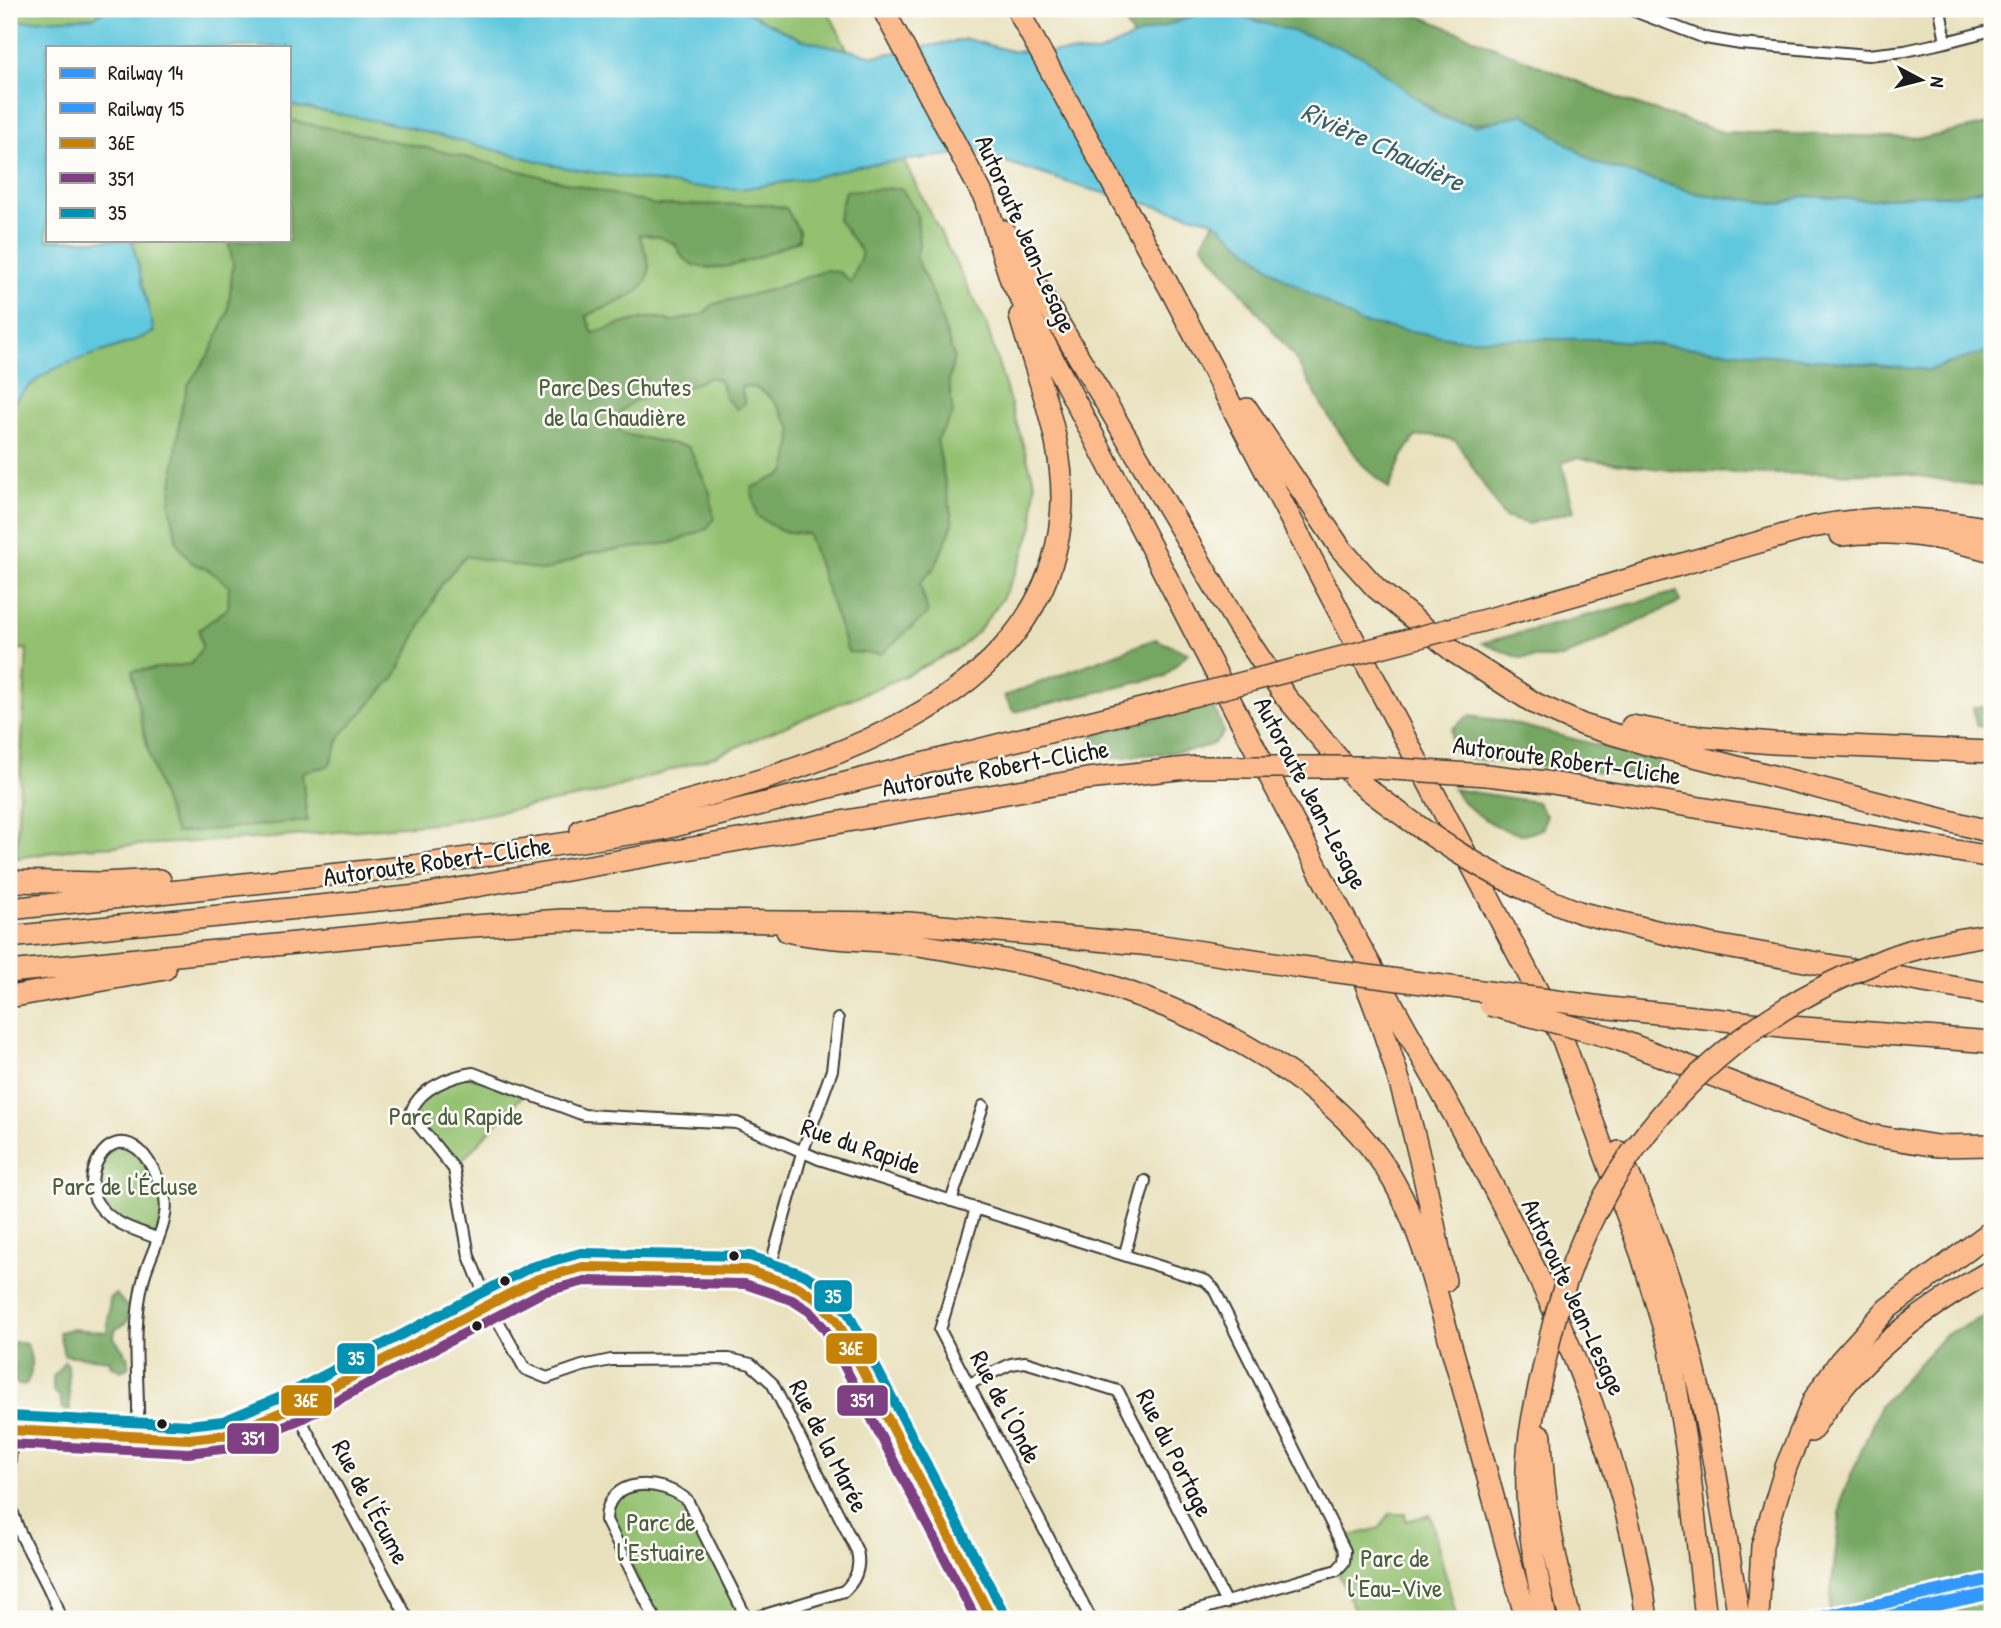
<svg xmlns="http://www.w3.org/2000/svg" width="2001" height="1628" font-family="'Patrick Hand',sans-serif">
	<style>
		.green { fill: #93c170; stroke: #586e46; stroke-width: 2; fill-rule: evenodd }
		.forest { fill: #76a762; stroke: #49623f; stroke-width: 2 }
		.water { fill: #61c8de; stroke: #3e727d; stroke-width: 2 }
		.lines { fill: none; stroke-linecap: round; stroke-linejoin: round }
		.street-casing { stroke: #3b3a34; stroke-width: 14 }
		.highway-casing { stroke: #3b3a34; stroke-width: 24 }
		.street { stroke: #fff; stroke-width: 10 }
		.highway { stroke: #fbbb8d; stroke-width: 21 }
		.highway-bridge-casing { stroke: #3b3a34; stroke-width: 24; stroke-linecap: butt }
		.highway-bridge { stroke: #fbbb8d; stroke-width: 21 }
		.bus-1-casing { stroke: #fdfcf7; stroke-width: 16 }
		.bus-2-casing { stroke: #fdfcf7; stroke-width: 16 }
		.bus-3-casing { stroke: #fdfcf7; stroke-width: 16 }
		.bus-1 { stroke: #c68207; stroke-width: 10 }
		.bus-2 { stroke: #7e4082; stroke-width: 10 }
		.bus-3 { stroke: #0091b3; stroke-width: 10 }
		.rail-1-casing { stroke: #fdfcf7; stroke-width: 18 }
		.rail-2-casing { stroke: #fdfcf7; stroke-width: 18 }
		.rail-1 { stroke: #3098fc; stroke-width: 12 }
		.rail-2 { stroke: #3098fc; stroke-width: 12 }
		.bus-dot { fill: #1c1c1c; stroke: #fdfcf7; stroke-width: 2.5 }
		.labels { text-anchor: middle; stroke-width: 5; stroke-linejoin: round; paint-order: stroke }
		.street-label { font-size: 26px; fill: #1c1c1c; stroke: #fdfcf7 }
		.park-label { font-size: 26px; fill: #4c5e3e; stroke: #fdfcf7 }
		.water-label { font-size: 28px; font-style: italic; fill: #38616a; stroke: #fdfcf7 }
		.line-badge { stroke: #fdfcf7; stroke-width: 2.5 }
		.badge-label { font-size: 19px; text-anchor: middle; font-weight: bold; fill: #fff }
	</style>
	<rect width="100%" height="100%" fill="#fdfcf7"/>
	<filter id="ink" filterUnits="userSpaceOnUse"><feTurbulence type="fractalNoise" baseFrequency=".0143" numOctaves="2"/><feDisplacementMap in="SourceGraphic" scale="14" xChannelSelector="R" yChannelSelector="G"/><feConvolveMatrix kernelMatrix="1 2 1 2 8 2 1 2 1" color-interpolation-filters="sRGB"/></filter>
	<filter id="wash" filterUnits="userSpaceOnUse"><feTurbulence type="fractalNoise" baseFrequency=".00686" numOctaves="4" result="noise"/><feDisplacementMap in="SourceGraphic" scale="28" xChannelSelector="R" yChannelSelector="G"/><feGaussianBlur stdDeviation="1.57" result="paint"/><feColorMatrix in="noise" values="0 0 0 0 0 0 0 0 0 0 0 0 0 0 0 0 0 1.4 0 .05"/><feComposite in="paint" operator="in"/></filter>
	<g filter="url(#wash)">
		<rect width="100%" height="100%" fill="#e9e1bd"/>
		<path class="green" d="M9,9H827L986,323L1035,484L1033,526L1021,561L1002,599L979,630L960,648L905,676L715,756L595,794L445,822L272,838L79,848L16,858L27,649L9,650ZM47,47H289V240H47Z
			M462,1074L525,1093L454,1169L416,1122V1100Z
			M116,1144L140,1151L166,1197L157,1238L126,1227L96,1202L94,1169Z
			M645,1485L687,1500L747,1619H655L606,1507L611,1497Z
			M1389,1514H1405L1406,1521L1430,1515L1457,1619H1358L1337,1570L1344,1562L1339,1539L1380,1528Z"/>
		<path class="forest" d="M1117,9H1403L1622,100L1722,132L1925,138L1992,123V187L1956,195H1916L1867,200L1803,196L1782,204L1699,194L1595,163L1524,114C1477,126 1459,132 1419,99L1214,9L1133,37Z
			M289,120L432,149L656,205L764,204L786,208L799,231V240C767,253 693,293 676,245L660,237L639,234C642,244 648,255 649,265C652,296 609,305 586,316L593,333C617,327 648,310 671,322L703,314L714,304L770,290L827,270L841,273L851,283L862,253L838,219L845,191L901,188L917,213L919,245L916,258L934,297L954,357L949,381L953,414L937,440L953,524L935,567L920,583L928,613L881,654L848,652L808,534L781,531L757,516L751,488L785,473C789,462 792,441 792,429C781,410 766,383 741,387L745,403L737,409L726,399L720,380L710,377C698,382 686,388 673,391C650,397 621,397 615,426L623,434L689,447L710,493L714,519L707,529L671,543L591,553L544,571L465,556L441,585L395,677L341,735L329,766L302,772L307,821L176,833C153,781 142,727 132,671L191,664L202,648L199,630L228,608L229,586L209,570L192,563L177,543L170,504L181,410L188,385L211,351L228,312L233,263L228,240H289Z
			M1214,221L1282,277L1361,323L1460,339H1600L1928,370L1992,350V488L1901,473L1772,474L1677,471L1576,458L1562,463L1574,511L1528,524L1504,517L1456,441L1434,435L1415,437L1402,457L1389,489L1362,464L1330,419L1293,355L1202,244Z
			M1677,592L1680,602L1562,658H1520L1482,643Z
			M1155,639L1188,653L1165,676L1014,712L1004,696Z
			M1213,704L1224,732L1213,744L1193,750L1104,759L1092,751V735Z
			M1973,707H1992V728L1976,725Z
			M1468,716L1500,720L1659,761L1663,778L1467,758L1451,748L1452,729Z
			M1453,789L1537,802L1546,816L1543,828C1537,831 1529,835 1522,834C1498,831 1466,810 1453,789Z
			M116,1294L129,1309L128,1321L115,1330L114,1338L129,1358L128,1368L121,1371L110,1365V1360L64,1355L59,1332L71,1329L107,1332L110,1298Z
			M1992,1313V1616L1978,1619H1828L1842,1497L1880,1406L1946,1334Z
			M16,1342L26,1344C32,1356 34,1372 26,1384L18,1385L13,1380L16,1364L9,1361V1343Z
			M65,1361L68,1365L70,1410L62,1409L60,1397L53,1391V1377Z"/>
		<path class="water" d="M106,9H741L800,39L875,56L967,39L1011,51L1098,53L1133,37L1214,9L1316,38L1364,57L1440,117L1475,126L1524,114L1595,163L1699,194L1782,204L1803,196L1867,200L1916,195H1956L1992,187V350L1928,370L1600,339H1460L1361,323L1282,277L1214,221L1085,188L976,152L858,166L811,178L741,189L689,187L565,168L394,124L289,105V47H47V240H132L154,332C122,348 87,354 55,369C37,377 22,393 9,407V100L15,90L16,80L9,73V22L95,17Z"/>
	</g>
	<g filter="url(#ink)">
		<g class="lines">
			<g class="street-casing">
				<path id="street" d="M1629,9L1705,38L1741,44L1868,55L1905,51L1946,42L1940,9
					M1946,42L1992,30
					M951,1201L983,1106
					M976,1208L940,1330L1091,1619
					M1125,1253L1145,1181
					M768,1275L802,1153L832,1070L838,1019
					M969,1384L1011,1364L1025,1362L1118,1391L1226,1603
					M294,1407L408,1619
					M9,1430L189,1439L226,1435L294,1407L538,1279L583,1267L747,1270L798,1287L818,1300L837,1321L992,1619
					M138,1437C140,1384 130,1330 144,1277C150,1253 174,1216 163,1191C158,1178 149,1159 139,1150C106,1123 80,1179 98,1204C112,1224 135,1230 157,1238
					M9,1474L12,1430
					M9,1495C15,1541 49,1575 60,1619
					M655,1619L606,1520C607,1476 660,1478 687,1500L747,1619
					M751,1619L844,1591C856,1580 861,1568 857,1551L772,1383L751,1364L729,1359L611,1360L582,1366L547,1378L525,1369L488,1303L469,1256L454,1169L416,1122L412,1110C420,1088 452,1076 473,1073L584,1115L737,1123L819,1159L1206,1281L1214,1289L1345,1551L1344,1562L1337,1570L1168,1619"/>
			</g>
			<g class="highway-casing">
				<path id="highway" d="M883,9L985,199L1011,280C1121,485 1224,692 1333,897C1456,1127 1612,1355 1647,1619
					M1017,9L1172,292L1563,1040L1642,1256L1670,1349L1688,1459L1706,1619
					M1004,231L1237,624L1285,696L1354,777
					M1247,409L1341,549L1376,588L1454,652L1536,704L1583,725L1643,743L1992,832
					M1841,535C1892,528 1943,537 1992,551
					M1504,615L1812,527C1883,514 1922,517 1992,529
					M1632,726L1680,735L1773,743L1992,752
					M1487,775L1546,782L1992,857
					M581,830C748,782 1040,732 1061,518C1068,449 1038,381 1020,316
					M9,881L101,883L160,880
					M9,909L414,866L662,829L1169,702
					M1582,913L1709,944L1992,994
					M787,931C822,939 859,939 895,942C947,948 1001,959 1052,970C1169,996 1334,1073 1394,1182C1423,1233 1436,1292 1452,1349C1478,1439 1502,1529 1526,1619
					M9,937L418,896L1087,779L1196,767
					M9,972L443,928L562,920L909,923L1163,946L1294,966
					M1361,972C1402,1070 1426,1177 1445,1281
					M9,997L165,969
					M1609,1008L1790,1027L1992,1042
					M1614,1038L1869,1135L1937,1146L1992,1145
					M1619,1152C1637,1192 1654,1234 1668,1276C1705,1386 1721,1504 1739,1619
					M1545,1361C1537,1396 1528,1432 1527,1468C1525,1519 1536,1569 1546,1619
					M1811,1431C1858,1357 1917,1313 1992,1270
					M1541,1436C1542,1500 1555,1558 1570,1619
					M1758,1619L1762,1546L1786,1467L1814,1399L1840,1361L1887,1309L1992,1231"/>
			</g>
			<use href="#street" class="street"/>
			<use href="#highway" class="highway"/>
			<g class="highway-bridge-casing">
				<path id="highway-bridge" d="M1169,702L1504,615
					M1196,767H1362L1487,775
					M1356,780C1429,837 1494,881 1582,913
					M1294,966L1609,1008
					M1490,1005L1614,1038
					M1545,1361C1582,1170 1706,1027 1888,958C1919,946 1953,941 1986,935"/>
			</g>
			<use href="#highway-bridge" class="highway-bridge"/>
			<g class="bus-1-casing">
				<path id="bus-1" d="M9,1430L189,1439L226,1435L294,1407L538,1279L583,1267L747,1270L798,1287L818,1300L837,1321L992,1619"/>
			</g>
			<g class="bus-2-casing">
				<path id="bus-2" d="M9,1444L188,1453L230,1448L301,1419L543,1292L585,1281L745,1284L792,1300L809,1311L825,1329L976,1619"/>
			</g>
			<g class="bus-3-casing">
				<path id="bus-3" d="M10,1416L189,1425L223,1421L288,1394L531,1267L581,1253L750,1256L805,1275L828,1290L848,1313L1004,1613"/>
			</g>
			<use href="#bus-1" class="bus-1"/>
			<use href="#bus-2" class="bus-2"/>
			<use href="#bus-3" class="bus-3"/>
			<g class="rail-1-casing">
				<path id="rail-1" d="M1812,1619L1992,1579"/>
			</g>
			<g class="rail-2-casing">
				<path id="rail-2" d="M1875,1619L1992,1593"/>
			</g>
			<use href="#rail-1" class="rail-1"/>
			<use href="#rail-2" class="rail-2"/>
		</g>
	</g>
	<g class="bus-dot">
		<circle cx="734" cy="1256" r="6"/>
		<circle cx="505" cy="1281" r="6"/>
		<circle cx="477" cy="1326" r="6"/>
		<circle cx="162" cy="1424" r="6"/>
	</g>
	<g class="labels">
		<g class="street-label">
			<text transform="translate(1026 234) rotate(66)" y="9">Autoroute Jean-Lesage</text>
			<text transform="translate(1567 760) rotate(8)" y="9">Autoroute Robert-Cliche</text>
			<text transform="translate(995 768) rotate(-10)" y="9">Autoroute Robert-Cliche</text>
			<text transform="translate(1311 793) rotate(62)" y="9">Autoroute Jean-Lesage</text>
			<text transform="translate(437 861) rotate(-8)" y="9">Autoroute Robert-Cliche</text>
			<text transform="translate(861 1146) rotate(19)" y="9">Rue du Rapide</text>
			<text transform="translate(1574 1297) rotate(65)" y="9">Autoroute Jean-Lesage</text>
			<text transform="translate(1006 1407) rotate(62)" y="9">Rue de l'Onde</text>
			<text transform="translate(829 1446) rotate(63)" y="9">Rue de la Marée</text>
			<text transform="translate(1175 1453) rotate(63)" y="9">Rue du Portage</text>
			<text transform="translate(371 1502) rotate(62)" y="9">Rue de l'Écume</text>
		</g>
		<g class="park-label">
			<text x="615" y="396">Parc Des Chutes<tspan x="615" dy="30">de la Chaudière</tspan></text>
			<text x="456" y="1125">Parc du Rapide</text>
			<text x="125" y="1195">Parc de l'Écluse</text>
			<text x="661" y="1531">Parc de<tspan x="661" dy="30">l'Estuaire</tspan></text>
			<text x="1395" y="1567">Parc de<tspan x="1395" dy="30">l'Eau-Vive</tspan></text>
		</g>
		<g class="water-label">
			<text transform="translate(1383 146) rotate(25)" y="10">Rivière Chaudière</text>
		</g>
	</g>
	<g class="line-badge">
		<rect x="813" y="1279" width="40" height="34" rx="7" fill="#0091b3"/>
		<rect x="825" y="1332" width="53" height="33" rx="7" fill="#c68207"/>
		<rect x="336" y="1342" width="40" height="33" rx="7" fill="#0091b3"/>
		<rect x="836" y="1384" width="53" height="33" rx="7" fill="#7e4082"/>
		<rect x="280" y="1384" width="53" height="33" rx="7" fill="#c68207"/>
		<rect x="226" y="1422" width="54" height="33" rx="7" fill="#7e4082"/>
	</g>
	<g class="badge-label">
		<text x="833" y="1303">35</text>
		<text x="851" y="1355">36E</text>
		<text x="356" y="1365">35</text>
		<text x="862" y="1407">351</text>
		<text x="306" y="1407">36E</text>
		<text x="253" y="1445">351</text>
	</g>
	<rect width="2001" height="1628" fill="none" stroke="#fdfcf7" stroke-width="35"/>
	<rect x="46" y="46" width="245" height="196" fill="#fdfcf7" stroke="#a3a29f" stroke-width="2"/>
	<rect x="60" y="68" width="35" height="10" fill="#3098fc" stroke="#a3a29f" stroke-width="2"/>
	<text x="108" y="80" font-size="21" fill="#1c1c1c">Railway 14</text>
	<rect x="60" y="103" width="35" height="10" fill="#3098fc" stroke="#a3a29f" stroke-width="2"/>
	<text x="108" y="116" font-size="21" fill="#1c1c1c">Railway 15</text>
	<rect x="60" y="138" width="35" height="10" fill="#c68207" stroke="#a3a29f" stroke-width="2"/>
	<text x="108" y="150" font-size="21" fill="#1c1c1c">36E</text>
	<rect x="60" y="173" width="35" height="10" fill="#7e4082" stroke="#a3a29f" stroke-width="2"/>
	<text x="108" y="186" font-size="21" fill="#1c1c1c">351</text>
	<rect x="60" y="208" width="35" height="10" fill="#0091b3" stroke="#a3a29f" stroke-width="2"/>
	<text x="108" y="220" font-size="21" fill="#1c1c1c">35</text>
	<g transform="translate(1921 80) rotate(97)" stroke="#fdfcf7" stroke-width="5" paint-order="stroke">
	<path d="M0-5L12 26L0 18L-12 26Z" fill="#1c1c1c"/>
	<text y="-10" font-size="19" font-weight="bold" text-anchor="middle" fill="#1c1c1c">N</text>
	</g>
</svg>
